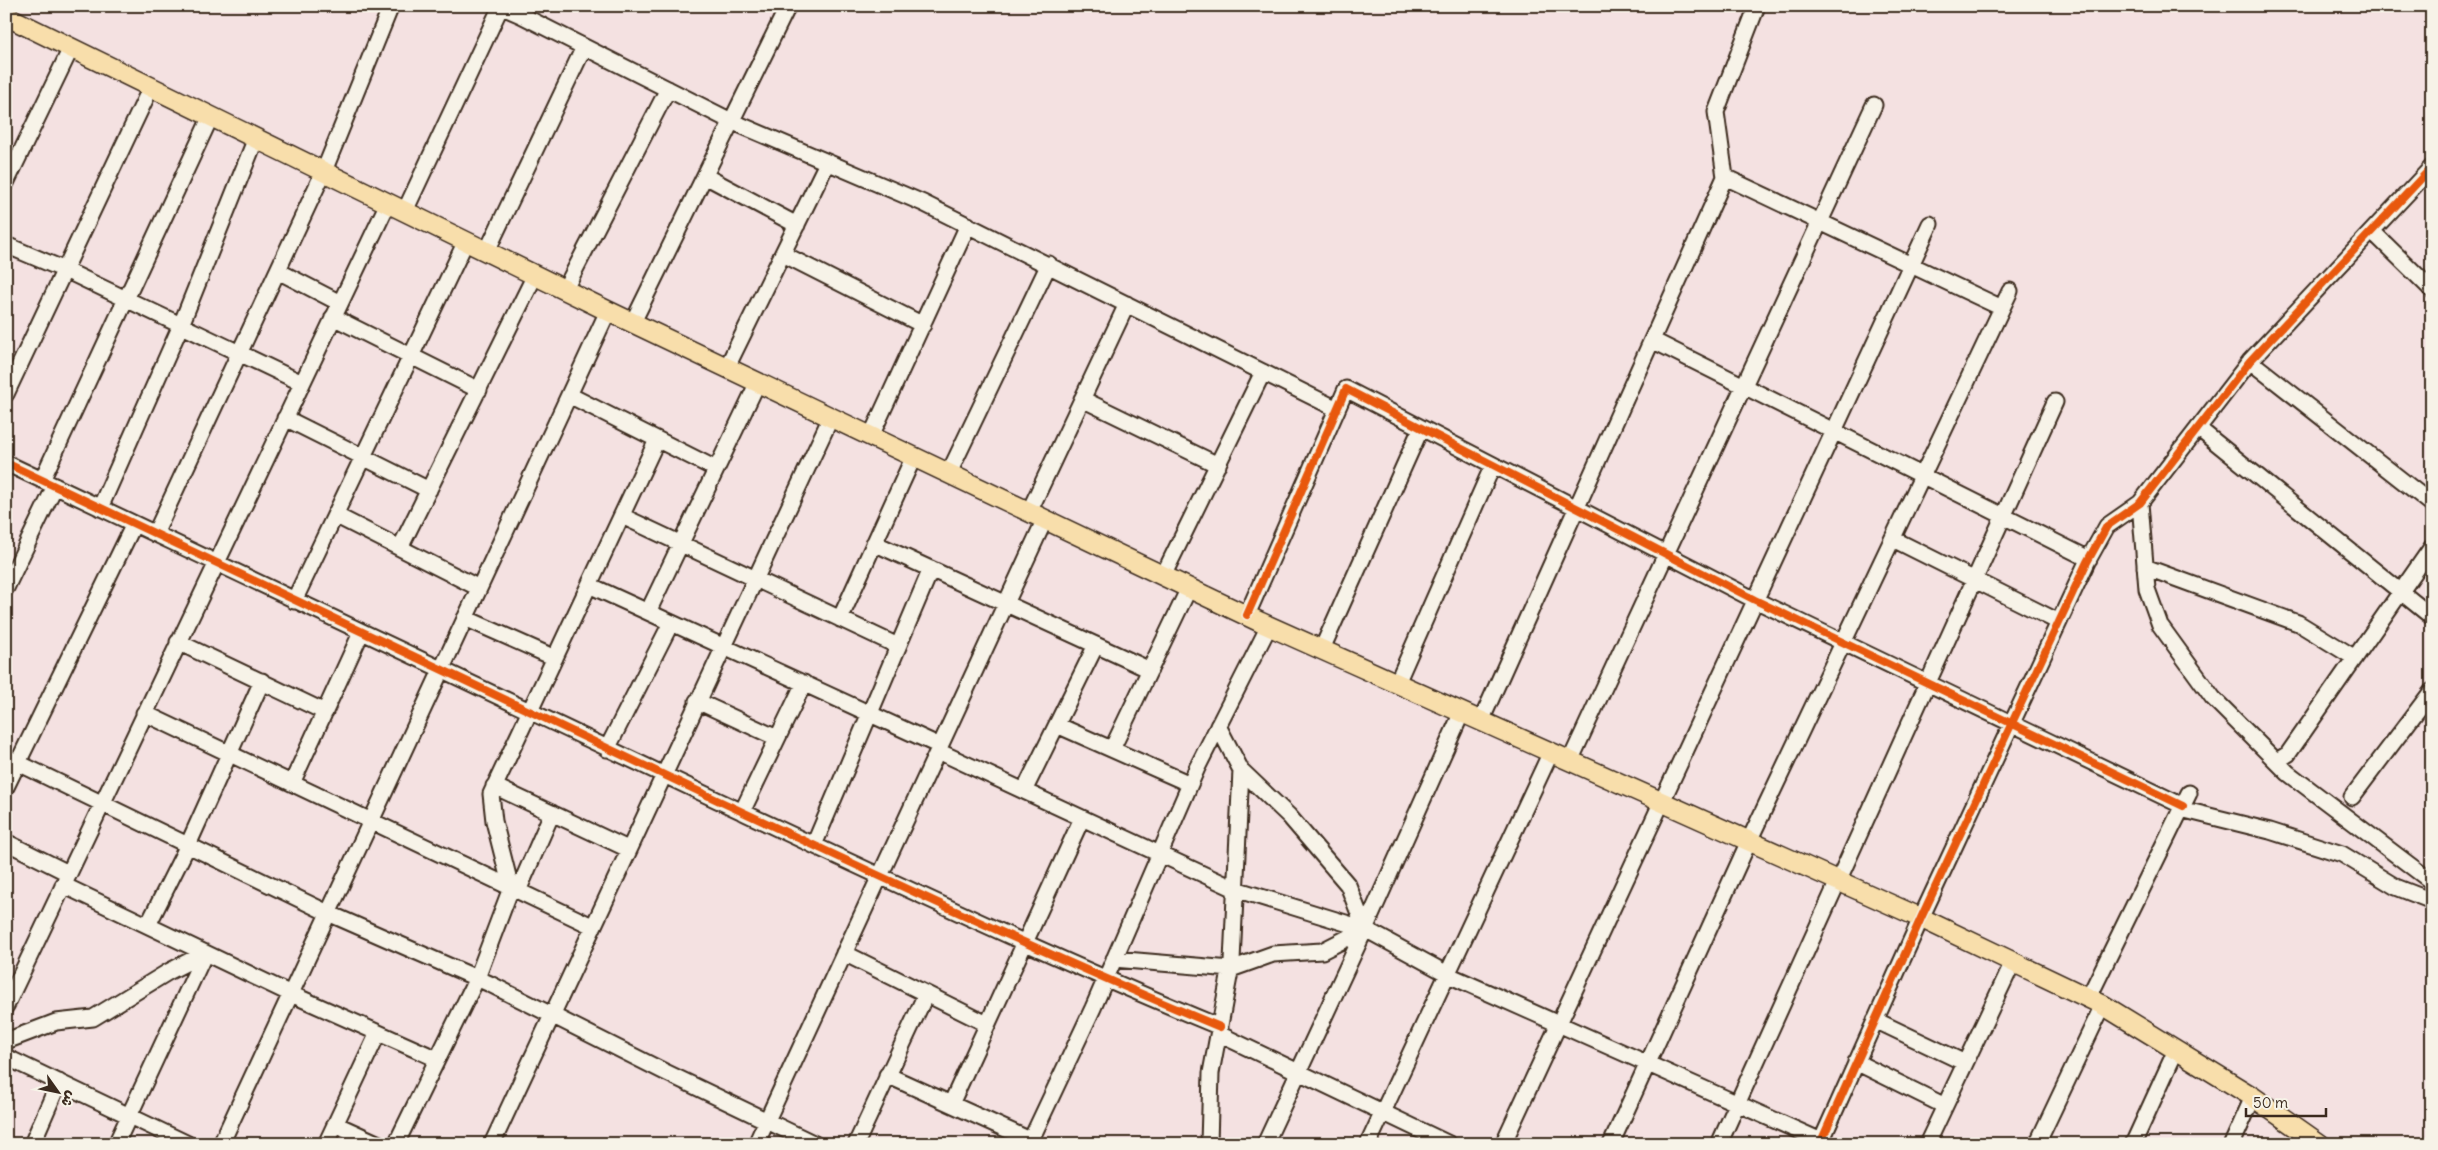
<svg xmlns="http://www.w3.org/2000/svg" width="2438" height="1150" font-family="Delius,'Playpen Sans Arabic',sans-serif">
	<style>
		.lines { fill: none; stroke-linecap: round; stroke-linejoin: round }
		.minor-casing { stroke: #3b2a1e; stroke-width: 19 }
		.major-casing { stroke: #3b2a1e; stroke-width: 22 }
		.minor { stroke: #f7f3e8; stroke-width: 15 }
		.major { stroke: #f8deab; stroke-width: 19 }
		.cycleway-casing { stroke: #f7f3e8; stroke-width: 11 }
		.cycleway { stroke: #e8590c; stroke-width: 8 }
	</style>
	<rect width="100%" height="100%" fill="#f4e1e1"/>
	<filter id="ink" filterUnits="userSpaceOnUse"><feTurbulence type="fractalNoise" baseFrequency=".02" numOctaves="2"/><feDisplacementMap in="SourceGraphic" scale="10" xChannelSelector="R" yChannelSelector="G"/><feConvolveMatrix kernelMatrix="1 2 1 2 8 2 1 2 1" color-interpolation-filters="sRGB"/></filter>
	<g filter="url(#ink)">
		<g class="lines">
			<g class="minor-casing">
				<path id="minor" d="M500,6L521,15L731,121L923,203L1337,409
					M705,176L797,225
					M1725,177L2002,308
					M6,183L71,48
					M405,211L501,6
					M2372,231L2432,290
					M6,245L65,270L302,383
					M487,251L584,47
					M783,254L923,325
					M278,271L340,303
					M565,289L668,89
					M333,317L479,390
					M633,322L788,6
					M1652,340L2089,559
					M2250,361L2432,504
					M727,367L827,163
					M6,394L151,87
					M569,395L716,469
					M1082,399L1218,465
					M285,418L429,490
					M2198,428L2432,617
					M871,436L968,225
					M6,463C243,576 480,689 717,800C884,878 1050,957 1220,1027
					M949,473L1049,264
					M42,480L211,116
					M2140,503L2147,589L2160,625L2213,698L2288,773L2432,882
					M100,508L181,325L256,138
					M1029,512L1127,304
					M335,515L479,588
					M622,516L898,646
					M155,534L324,171L391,6
					M1893,539L2059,622
					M874,543L1150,670
					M400,548L535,275
					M2145,567L2298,623L2355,658
					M1163,576L1263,372
					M589,585L940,746
					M6,588L55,486
					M294,601L466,241
					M648,612L758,382
					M1247,615L1346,389L1755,600L2183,806
					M465,618L555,658
					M840,619L914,456
					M178,642L325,712
					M1322,649L1421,428
					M1397,683L1493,465
					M697,701L777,738
					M144,713L592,926
					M1481,721L1725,177L1716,112L1757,6
					M1057,725L1190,784
					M607,749L671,623
					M1112,749L1189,588
					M938,751L1235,889L1365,929L1453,977L1828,1144
					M6,757L328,913L490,984L663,1071L815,1144
					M1570,761L1874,105
					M2277,761L2288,754L2432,547
					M292,783L361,633
					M494,786L628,849
					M6,787L134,524
					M1024,791L1096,645
					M2352,797L2432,691
					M2181,809L2270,831L2342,854L2396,887L2432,901
					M742,812L804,683
					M6,842L68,873
					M814,845L931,569
					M63,885L291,994L437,1059
					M518,891L552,813
					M148,925L188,845L262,681
					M844,953L987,1024
					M1114,959L1231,969L1273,954L1322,951L1365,929L1348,885L1289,816L1241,770
					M2088,999L2189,793
					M6,1006L388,203
					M1875,1020L1965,1063
					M1219,1034L1449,1144
					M6,1041L56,1022L93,1018L168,972L205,953L116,1144
					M6,1057L188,1144
					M1856,1062L1945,1106
					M887,1075L1030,1140
					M951,1104L1082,818
					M335,1124L379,1144
					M32,1144L59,1082
					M221,1144L608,311
					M326,1144L378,1033
					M396,1144L477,978L511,888L494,821L491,794L657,440
					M492,1144L831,417
					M756,1144L1045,519
					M856,1144L926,994
					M1029,1144L1093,1008L1197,768L1269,626
					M1209,1144L1211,1073L1232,961L1241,770L1218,726
					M1265,1144L1365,929L1462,712
					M1368,1144L1551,752
					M1503,1144L1930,224
					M1611,1144L1749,841L2010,291
					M1719,1144L2055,402
					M1820,1144L1921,918L2087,562L2107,526L2140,503L2250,361L2432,167
					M1927,1144L2013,962
					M2037,1144L2103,1005
					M2133,1144L2176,1050
					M2232,1144L2253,1097"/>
			</g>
			<g class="major-casing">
				<path id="major" d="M6,16L608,311L1260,622L1921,918L2103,1005L2253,1097L2320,1144"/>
			</g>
			<use href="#minor" class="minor"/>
			<use href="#major" class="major"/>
			<g class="cycleway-casing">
				<path id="cycleway" d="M6,463C243,576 480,689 717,800C884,878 1050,957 1220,1027
					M1247,615L1346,389L1755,600L2183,806
					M1820,1144L1921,918L2087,562L2107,526L2140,503L2250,361L2432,167"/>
			</g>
			<use href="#cycleway" class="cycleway"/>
		</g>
	</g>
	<rect width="2438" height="1150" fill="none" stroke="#f7f3e8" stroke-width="25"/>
	<rect x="12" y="12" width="2413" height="1125" fill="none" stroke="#3b2a1e" stroke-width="2" filter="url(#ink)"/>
	<g transform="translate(58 1092) rotate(123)" stroke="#f7f3e8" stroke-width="4" paint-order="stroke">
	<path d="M0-4L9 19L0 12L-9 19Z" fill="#3b2a1e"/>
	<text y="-8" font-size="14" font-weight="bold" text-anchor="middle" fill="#3b2a1e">ش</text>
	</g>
	<path d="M2246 1108v8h80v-8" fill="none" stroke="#3b2a1e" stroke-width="2.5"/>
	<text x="2253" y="1108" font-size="15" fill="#3b2a1e" stroke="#f7f3e8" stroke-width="4" paint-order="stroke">50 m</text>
</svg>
